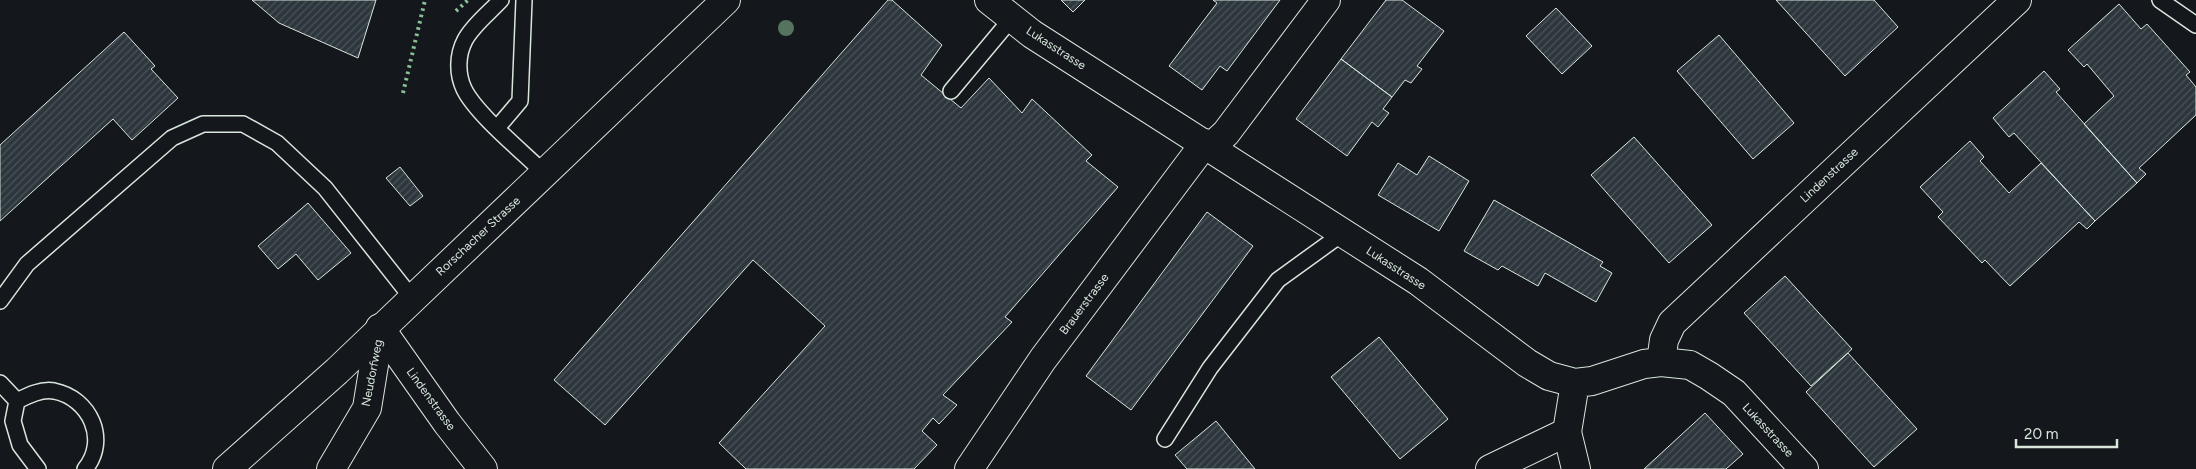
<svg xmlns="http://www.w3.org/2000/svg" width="2196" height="469" font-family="Figtree,sans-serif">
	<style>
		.building { fill: url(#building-hatch); stroke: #d8e6dc }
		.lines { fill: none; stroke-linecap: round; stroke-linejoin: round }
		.lane-casing { stroke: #d8e6dc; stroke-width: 18 }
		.street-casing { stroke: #d8e6dc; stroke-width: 30 }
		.secondary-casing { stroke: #d8e6dc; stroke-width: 30 }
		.primary-casing { stroke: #d8e6dc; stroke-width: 30 }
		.lane { stroke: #14181c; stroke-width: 15 }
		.street { stroke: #14181c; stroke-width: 28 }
		.secondary { stroke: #14181c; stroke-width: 28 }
		.primary { stroke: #14181c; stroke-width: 28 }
		.hedge { stroke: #8ac095; stroke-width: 4; stroke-dasharray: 2.5 4; stroke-linecap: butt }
		.tree { fill: #55745f }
		.labels { text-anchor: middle; stroke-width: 4; stroke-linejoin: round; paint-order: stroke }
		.street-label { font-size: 12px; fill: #d8e6dc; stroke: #14181c }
	</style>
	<defs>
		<pattern id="building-hatch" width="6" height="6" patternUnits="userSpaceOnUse" patternTransform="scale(1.25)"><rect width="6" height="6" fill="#2c363c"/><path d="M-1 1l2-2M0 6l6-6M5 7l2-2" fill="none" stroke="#4a5358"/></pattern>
	</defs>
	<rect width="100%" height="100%" fill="#14181c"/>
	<path class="building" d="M252,0H376L358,58L279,23Z
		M888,0H892L942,45L921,75L961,108L989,78L1022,113L1032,99L1092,155L1086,161L1118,187L1005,317L1012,322L943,395L957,405L939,424L933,418L922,431L937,445L914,469H746L719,443L825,326L753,260L605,425L554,380Z
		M1061,0H1085L1073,12Z
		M1213,0H1280L1227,71L1220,66L1202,90L1169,66L1217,3Z
		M1386,0H1402L1444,31L1417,66L1422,69L1411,83L1405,80L1392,97L1341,59Z
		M1776,0H1874L1898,27L1845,76Z
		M2119,4L2141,29L2147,24L2190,72L2186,75L2196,87V115L2139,168L2146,174L2137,183L2084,124L2114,96L2087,64L2084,67L2068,50Z
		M1556,8L1592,46L1562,74L1526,36Z
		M124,32L155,66L151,69L178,98L132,140L113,119L0,221V145Z
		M1719,35L1794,123L1753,159L1677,71Z
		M1341,59L1392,97L1383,109L1389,113L1378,127L1372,122L1347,156L1296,119Z
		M2044,71L2060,89L2056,92L2137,183L2095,221L2014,133L2009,137L1993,118Z
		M1634,137L1712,225L1669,263L1591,175Z
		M1970,141L1984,157L1980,161L2009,193L2041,163L2095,221L2087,229L2079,222L2010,286L1985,260L1982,263L1938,217L1943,212L1920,187Z
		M1429,156L1469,181L1439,231L1378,195L1398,163L1417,175Z
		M400,167L423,196L410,206L386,178Z
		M1494,200L1603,262L1600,266L1612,273L1596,302L1545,273L1538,286L1502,266L1498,270L1464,251Z
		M308,203L351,253L318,280L296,254L278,269L258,246Z
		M1207,212L1253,246L1131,410L1086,376Z
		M1785,276L1852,349L1811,386L1744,313Z
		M1379,337L1448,419L1400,459L1331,377Z
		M1848,353L1917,429L1874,467L1806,392Z
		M1705,413L1743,454L1726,469H1644Z
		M1216,421L1255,469H1187L1175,455Z"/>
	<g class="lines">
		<g class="lane-casing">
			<path id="lane" d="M501,0C489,13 473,25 465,40C457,55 457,74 464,89C476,114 523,152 544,173
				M2160,0L2196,25
				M951,91L1012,18
				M497,128L520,101L524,0
				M0,301L27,264L172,138L203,124H243L277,143L325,188L412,298
				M0,383L17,401
				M1165,439L1210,368L1278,280L1343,233
				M38,469L20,445L13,421L17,401C29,395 41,389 54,391C90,398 109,440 85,469"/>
		</g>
		<g class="street-casing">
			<path id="street" d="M1211,147L1226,133L1326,0
				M1661,362L1664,340L1672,323L2017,0
				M1567,432L1576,469
				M331,469L367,408L380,328
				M969,469L1043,359L1205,143"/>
		</g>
		<g class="secondary-casing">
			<path id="secondary" d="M989,0L1032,34L1418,281L1527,363L1549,376L1575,383L1592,381L1644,364L1661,362L1690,365L1709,376L1734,393L1804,469
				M380,328L447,423L483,469
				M1490,469L1567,432L1575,383"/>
		</g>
		<g class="primary-casing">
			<path id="primary" d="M227,469L337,371L726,0"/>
		</g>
		<use href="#lane" class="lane"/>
		<use href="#street" class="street"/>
		<use href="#secondary" class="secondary"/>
		<use href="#primary" class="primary"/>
		<path class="hedge" d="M456,11L468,0
			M403,93L425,0"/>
	</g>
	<circle class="tree" cx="786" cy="28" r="8"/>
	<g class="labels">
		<g class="street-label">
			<text transform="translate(1056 48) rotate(33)" y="4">Lukasstrasse</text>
			<text transform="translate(1829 175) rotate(-43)" y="4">Lindenstrasse</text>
			<text transform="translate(478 236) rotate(-43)" y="4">Rorschacher Strasse</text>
			<text transform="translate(1396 268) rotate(33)" y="4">Lukasstrasse</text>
			<text transform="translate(1084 304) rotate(-53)" y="4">Brauerstrasse</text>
			<text transform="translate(372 373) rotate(-79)" y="4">Neudorfweg</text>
			<text transform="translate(431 399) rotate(54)" y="4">Lindenstrasse</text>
			<text transform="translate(1768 430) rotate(47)" y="4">Lukasstrasse</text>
		</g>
	</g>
	<path d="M2016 439v8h101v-8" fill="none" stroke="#d8e6dc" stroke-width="2.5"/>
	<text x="2024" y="439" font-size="15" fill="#d8e6dc" stroke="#14181c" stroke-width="4" paint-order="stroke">20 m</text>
</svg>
